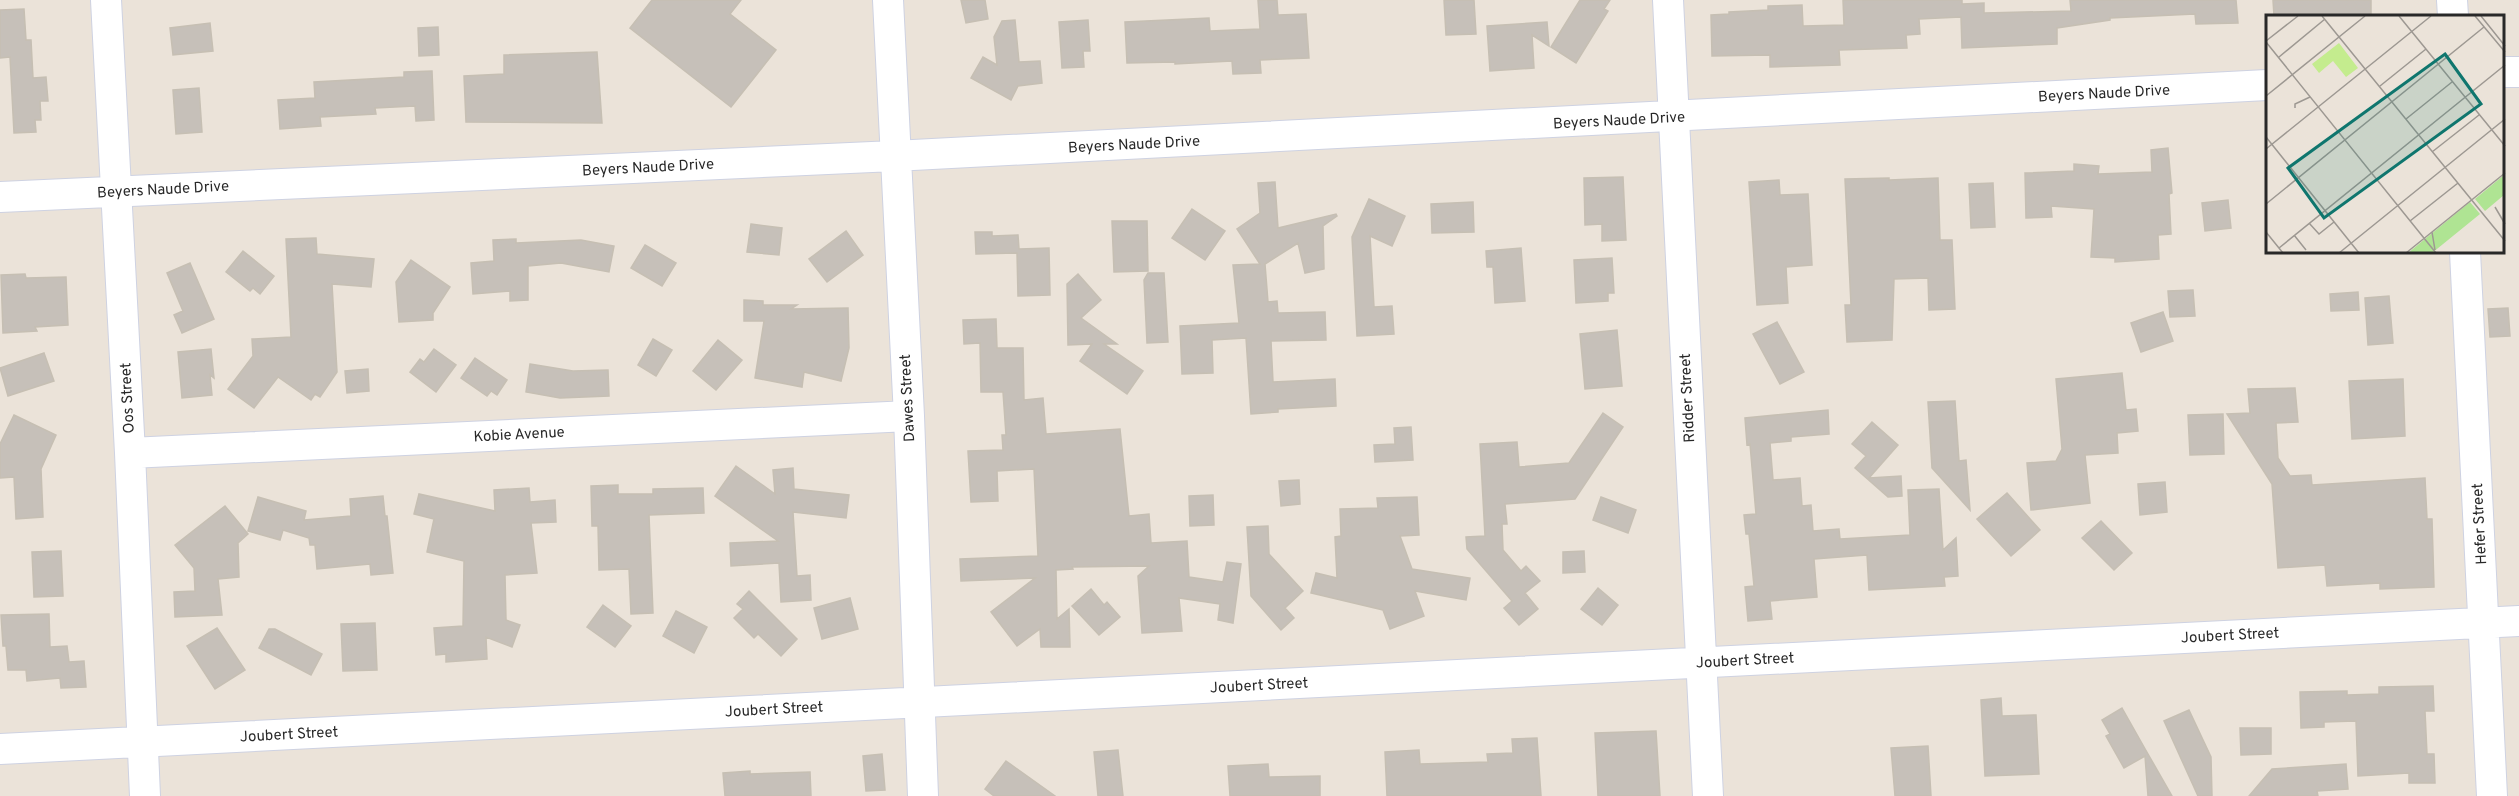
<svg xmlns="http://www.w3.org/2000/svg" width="2519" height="796" font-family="Overpass,sans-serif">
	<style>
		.building { fill: #c6c0b9; stroke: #c6bfb3; stroke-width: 1.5 }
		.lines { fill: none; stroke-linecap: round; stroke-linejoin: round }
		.minor-casing { stroke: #ced2e2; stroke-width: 32 }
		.minor { stroke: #fff; stroke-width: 30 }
		.labels { text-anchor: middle; stroke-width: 6; stroke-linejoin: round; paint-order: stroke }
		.street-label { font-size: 15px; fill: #282828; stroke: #fff }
		.inset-road { fill: none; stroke: #9d9892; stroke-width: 1.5 }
		.view { fill: #0f766e; fill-opacity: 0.15; stroke: #0f766e; stroke-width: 3 }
		.inset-edge { fill: none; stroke: #282828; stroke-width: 3 }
	</style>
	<rect width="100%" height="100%" fill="#ebe3d9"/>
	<path class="building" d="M652,0H741L730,14L776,50L731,107L630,28Z
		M961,0H985L988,19L966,23Z
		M1258,0H1277L1278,15L1306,14L1309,58L1260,60L1261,73L1233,74L1232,61L1175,64V62L1127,63L1125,22L1209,18L1210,31L1260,29Z
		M1444,0H1474L1476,34L1446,35Z
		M1580,0H1610L1604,9L1608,11L1576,63L1551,47Z
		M1843,0H1962V4L1984,3V13L2071,11L2070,0H2236L2238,23L2196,24L2195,14L2110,18V20L2057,28V44L1962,48L1961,17L1919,19L1920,34L1906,35L1907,48L1839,50L1840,65L1770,67V55L1712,56L1711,15L1729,14V12L1768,10V6L1802,5L1803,26L1844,25Z
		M2273,0H2371V16H2274Z
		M24,9L26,40H31L33,78L46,77L48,101H40L41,120H35L36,132L14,133L10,57L0,58V10Z
		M1015,20L1019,62L1040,61L1042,83L1018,86L1011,100L971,78L983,57L997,65L994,37L1002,21Z
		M1088,20L1090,51H1083L1084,67L1062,68L1059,22Z
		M1547,22L1549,46L1532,35L1534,68L1490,71L1487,26Z
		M210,23L213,51L173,55L170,28Z
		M438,27L439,55L419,56L418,28Z
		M597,52L602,123L466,122L464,76L504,74V55Z
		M432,71L434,120L416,121L415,106L375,108L376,114L320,117L321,126L280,129L278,100L315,98L314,82L404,77V72Z
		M199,88L202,132L176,134L173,90Z
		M2168,148L2172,193L2169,194L2171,234L2158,235L2159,259L2115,262V258L2091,257L2094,209L2051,206L2052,217L2026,218L2025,173L2074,171V164L2099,166L2098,174L2152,172L2151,150Z
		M1623,177L1626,240L1602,241V224L1585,225L1584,178Z
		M1889,178V180L1938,178L1940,240H1952L1955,309L1929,310L1928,278L1894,279L1892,340L1847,342L1845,305H1851L1845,179Z
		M1779,180L1780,195L1808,194L1812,265L1786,267L1788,303L1757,305L1749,182Z
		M1275,182L1278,228L1336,214L1337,216L1323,226L1324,269L1305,273L1298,243L1265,264L1268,302L1277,301L1278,313L1325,312L1326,340L1271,341L1273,382L1335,379L1336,406L1278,409V412L1251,414L1246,338L1212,340L1213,373L1182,374L1180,326L1239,323L1233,265L1260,264L1237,229L1260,213L1258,183Z
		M1993,183L1995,227L1971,228L1969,184Z
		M1369,199L1405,216L1392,246L1370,236L1374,307L1392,306L1394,334L1357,336L1352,237Z
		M2228,200L2231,228L2205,231L2202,203Z
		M1473,202L1474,232L1432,233L1431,204Z
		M1192,209L1225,231L1205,260L1172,238Z
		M1112,221H1147L1148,271L1114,272Z
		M751,224L782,228L779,255L747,252Z
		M846,231L863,255L827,282L809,259Z
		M975,232H992V236L1018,235L1019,249L1049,248L1050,295L1018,296L1017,253L976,254Z
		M316,238L317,254L374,259L371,287L332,284L337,372L320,397L315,394L311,400L278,377L254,408L228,389L253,356L252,339L291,337L286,239Z
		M516,239V243L581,240L614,246L609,272L561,263L528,266V300L510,301V291L473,294L471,263L494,261L493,240Z
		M645,245L676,263L662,286L631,268Z
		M1521,248L1525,301L1495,303L1493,267H1487L1486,251Z
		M243,251L274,276L260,294L253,288L250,291L226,272Z
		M1612,258L1614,293H1608V301L1576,303L1574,260Z
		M411,260L450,287L433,313V320L399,322L396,282Z
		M190,263L214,319L182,333L174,315L183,311L167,273Z
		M1148,273H1164L1168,342L1147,343L1144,280Z
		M25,274L26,278L66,277L68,325L35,327L37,331L3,333L1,275Z
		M1078,274L1101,300L1081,318L1117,344H1104L1143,371L1127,394L1080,361L1092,344L1068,345L1067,284Z
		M2193,290L2195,316L2170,317L2168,291Z
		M2358,292L2359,310L2331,311L2330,294Z
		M2389,296L2393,343L2368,345L2365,298Z
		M744,300L763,301V305H797L791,309L848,308L849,348L841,381L804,372L802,387L755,378L764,321H744Z
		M2508,308L2510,336L2490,337L2488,309Z
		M2163,312L2173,341L2141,352L2131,323Z
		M996,319L997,348H1023L1024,400L1043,398L1046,434L1120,429L1129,516L1149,514L1151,543L1187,541L1189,577L1223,582L1227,562L1241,564L1233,623L1218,620L1220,604L1179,598L1182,631L1142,633L1138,576L1149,566L1072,567L1073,569L1056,570L1057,619L1069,609L1070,647H1041L1040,629L1017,646L991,612L1035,578L961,581L960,559L1038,556L1034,469L997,471L998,501L971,502L968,451L1003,450L1002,435H1006L1003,392H981L980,343L964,344L963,320Z
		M1777,322L1804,372L1780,384L1753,334Z
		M1617,330L1622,386L1585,389L1580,334Z
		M653,339L672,350L656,376L638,365Z
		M718,340L742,360L716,390L693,371Z
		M211,349L214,378L210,375L212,395L182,398L178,352Z
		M434,349L456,365L436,392L410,372L420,359L424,362Z
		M44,353L54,381L8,396L0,368Z
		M475,358L507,380L497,395L491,391L487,396L461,378Z
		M530,364L573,371L608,370L609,396L560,398L526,392Z
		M368,369L369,391L347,393L345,371Z
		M2122,373L2126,410L2136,409L2138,431L2117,433L2118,453L2085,455L2090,503L2031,510L2027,463L2056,461L2062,449L2056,379Z
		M2403,379L2405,436L2352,439L2349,381Z
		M2295,388L2298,422L2276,423L2278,458L2290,476L2311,475L2312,485L2425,478L2427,519H2432L2434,587L2380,589V583L2327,586L2325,565L2278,568L2272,484L2227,414L2250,413L2248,389Z
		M1955,401L1959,461L1966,460L1970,510L1932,468L1928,402Z
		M1828,410L1829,434L1791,437V441L1770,443L1773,480L1800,478L1802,506L1811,505L1813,531L1839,529L1840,539L1910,535L1908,490L1939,489L1943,550L1956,538L1958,576L1944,577L1945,586L1869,590L1867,555L1814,559L1817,597L1770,601L1772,619L1748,621L1745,587L1754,586L1749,534H1746L1744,515L1756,514L1750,444L1747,445L1745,418Z
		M1603,413L1623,427L1575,499L1505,504L1507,524H1502L1503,550L1521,571L1526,566L1540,581L1525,593L1538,609L1519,625L1504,608L1512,601L1467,549L1466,537L1485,536L1480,444L1517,442L1519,467L1569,463Z
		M2223,414L2224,454L2190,455L2188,415Z
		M14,415L56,435L41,469L43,517L16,519L14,477L0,478V444Z
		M1872,422L1898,445L1869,478L1901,476L1902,496L1888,497L1855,468L1866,456L1852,444Z
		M1411,427L1413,460L1375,462L1374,445L1395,444L1394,428Z
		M736,466L775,494L773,470L793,468L794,489L849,495L846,518L793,512L797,576L810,575L811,600L781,602L779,563L731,566L730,543L778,541L715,496Z
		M1299,480L1300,504L1281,506L1279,481Z
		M2165,482L2167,512L2140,515L2138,484Z
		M618,485V494H653V489L703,488L704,513L649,515L653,613L631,614L629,569L599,570L598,526H592L591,486Z
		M529,488L530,502L555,500L556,522L531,523L537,573L505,575L506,620L520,625L512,647L486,637L487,659L446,662V654L436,655L434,628L463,626L464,561L427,552L434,519L414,514L419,494L495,511L494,490Z
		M2007,493L2040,530L2011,556L1977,519Z
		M1213,495L1214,525L1190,526L1189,496Z
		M383,496L385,516H387L393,573L371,575L370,564L317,569L315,545H310L309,538L283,530L280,540L248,531L258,497L306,511L304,520L351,516L350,499Z
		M1417,497L1419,535L1400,536L1412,569L1470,578L1466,600L1415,591L1424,616L1390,629L1383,610L1311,593L1316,573L1337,578L1335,537L1341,536L1340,509L1378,508L1377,498Z
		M1601,497L1636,510L1628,533L1593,520Z
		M225,506L248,534L238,543L239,577L218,579L222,615L175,617L174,592L195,591L194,568L175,545Z
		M2101,521L2132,553L2114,570L2082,538Z
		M1268,526L1269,554L1303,591L1285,608L1294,618L1281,630L1251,596L1247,527Z
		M61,551L63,596L34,597L32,552Z
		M1584,551L1585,572L1563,573V552Z
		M1598,588L1618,605L1602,625L1581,609Z
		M1091,589L1104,605L1107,602L1120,617L1099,635L1072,606Z
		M749,591L797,639L781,656L758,634L754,638L734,618L743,609L737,604Z
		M850,598L858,629L822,639L814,608Z
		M603,605L631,626L615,647L587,627Z
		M676,611L707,627L694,653L663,636Z
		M49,614L50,647L67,646L69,662L84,661L86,687L61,688L60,678L27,681L26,670H8L6,646H3L1,615Z
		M375,623L377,670L343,671L341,624Z
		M217,628L245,670L215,689L187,646Z
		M269,629H275L322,654L311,675L259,648Z
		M2433,686L2434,711H2425L2427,754H2434L2435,783H2409V773L2358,776L2356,721L2324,722V727L2301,728L2300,692L2347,691V695L2379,694V687Z
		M2001,698L2002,716L2036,715L2039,774L1985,776L1981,700Z
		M2122,708L2144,747L2172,796H2148L2145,756L2124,768L2106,736L2110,734L2102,720Z
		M2189,710L2211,757L2212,796H2198L2164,721Z
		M2240,728H2271V754L2241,755Z
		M1656,731L1660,796H1598L1595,733Z
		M1537,738L1541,796H1387L1385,752L1419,750L1420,764L1488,762L1487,754L1513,753L1512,739Z
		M1928,746L1931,796H1895L1891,748Z
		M1118,750L1123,796H1098L1094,752Z
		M882,754L885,790L866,791L863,756Z
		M1006,761L1055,796H994L985,789Z
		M1268,764L1269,777L1320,776V796H1230L1228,766Z
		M2346,764L2348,789L2317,791L2318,796H2249L2272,769Z
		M750,771V774L810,772L811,796H725L723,773Z"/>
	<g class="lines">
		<g class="minor-casing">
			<path id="minor" d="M106,0L130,453L145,796
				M888,0L909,416L923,796
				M1668,0L1708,796
				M2452,0L2453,16
				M2502,72H2519
				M0,197L894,156L2267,85
				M2465,252L2492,796
				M130,453L909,416
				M0,749L2519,621"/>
		</g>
		<use href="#minor" class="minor"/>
	</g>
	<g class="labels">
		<g class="street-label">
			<text transform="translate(2104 93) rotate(-3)" y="5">Beyers Naude Drive</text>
			<text transform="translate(1619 120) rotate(-3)" y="5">Beyers Naude Drive</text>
			<text transform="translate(1134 144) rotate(-3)" y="5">Beyers Naude Drive</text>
			<text transform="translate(648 167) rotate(-3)" y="5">Beyers Naude Drive</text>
			<text transform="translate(163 189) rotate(-3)" y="5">Beyers Naude Drive</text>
			<text transform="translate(127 398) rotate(-93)" y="5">Oos Street</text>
			<text transform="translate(907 398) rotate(-93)" y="5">Dawes Street</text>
			<text transform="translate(1687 398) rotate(-93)" y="5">Ridder Street</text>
			<text transform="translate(519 434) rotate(-3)" y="5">Kobie Avenue</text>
			<text transform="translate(2479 524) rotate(-93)" y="5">Hefer Street</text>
			<text transform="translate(2230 635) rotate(-3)" y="5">Joubert Street</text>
			<text transform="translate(1745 660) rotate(-3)" y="5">Joubert Street</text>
			<text transform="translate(1259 685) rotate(-3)" y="5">Joubert Street</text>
			<text transform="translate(774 709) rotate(-3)" y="5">Joubert Street</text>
			<text transform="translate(289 734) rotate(-3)" y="5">Joubert Street</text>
		</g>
	</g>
	<g transform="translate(2266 15)">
		<rect width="238" height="238" fill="#ebe3d9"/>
		<path d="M238,160V180L219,196L209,184ZM204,187L214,199L166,238H142Z" fill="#afe493"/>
		<path d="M73,28L92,53L80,62L67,46L53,58L46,49Z" fill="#c4ec8e"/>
		<path class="inset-road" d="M56,1L239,226M133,1L239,131M209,1L239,37M215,1L239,31M0,26L32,1M0,27L170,238M13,42L59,4M114,71L160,34M0,81L99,1M29,93V89L44,82M140,104L186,67M0,122L93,238M0,134L165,1M166,137L213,100M0,189L218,12M229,192L239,209M144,206L192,168M43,208L53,219L68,207M0,217L17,238M166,217L169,235M28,220L40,235M13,233L239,50M73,238L239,104M140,238L239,158"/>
		<path class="view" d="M179,39L215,89L58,203L22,153Z"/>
		<rect width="238" height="238" class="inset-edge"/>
	</g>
</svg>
